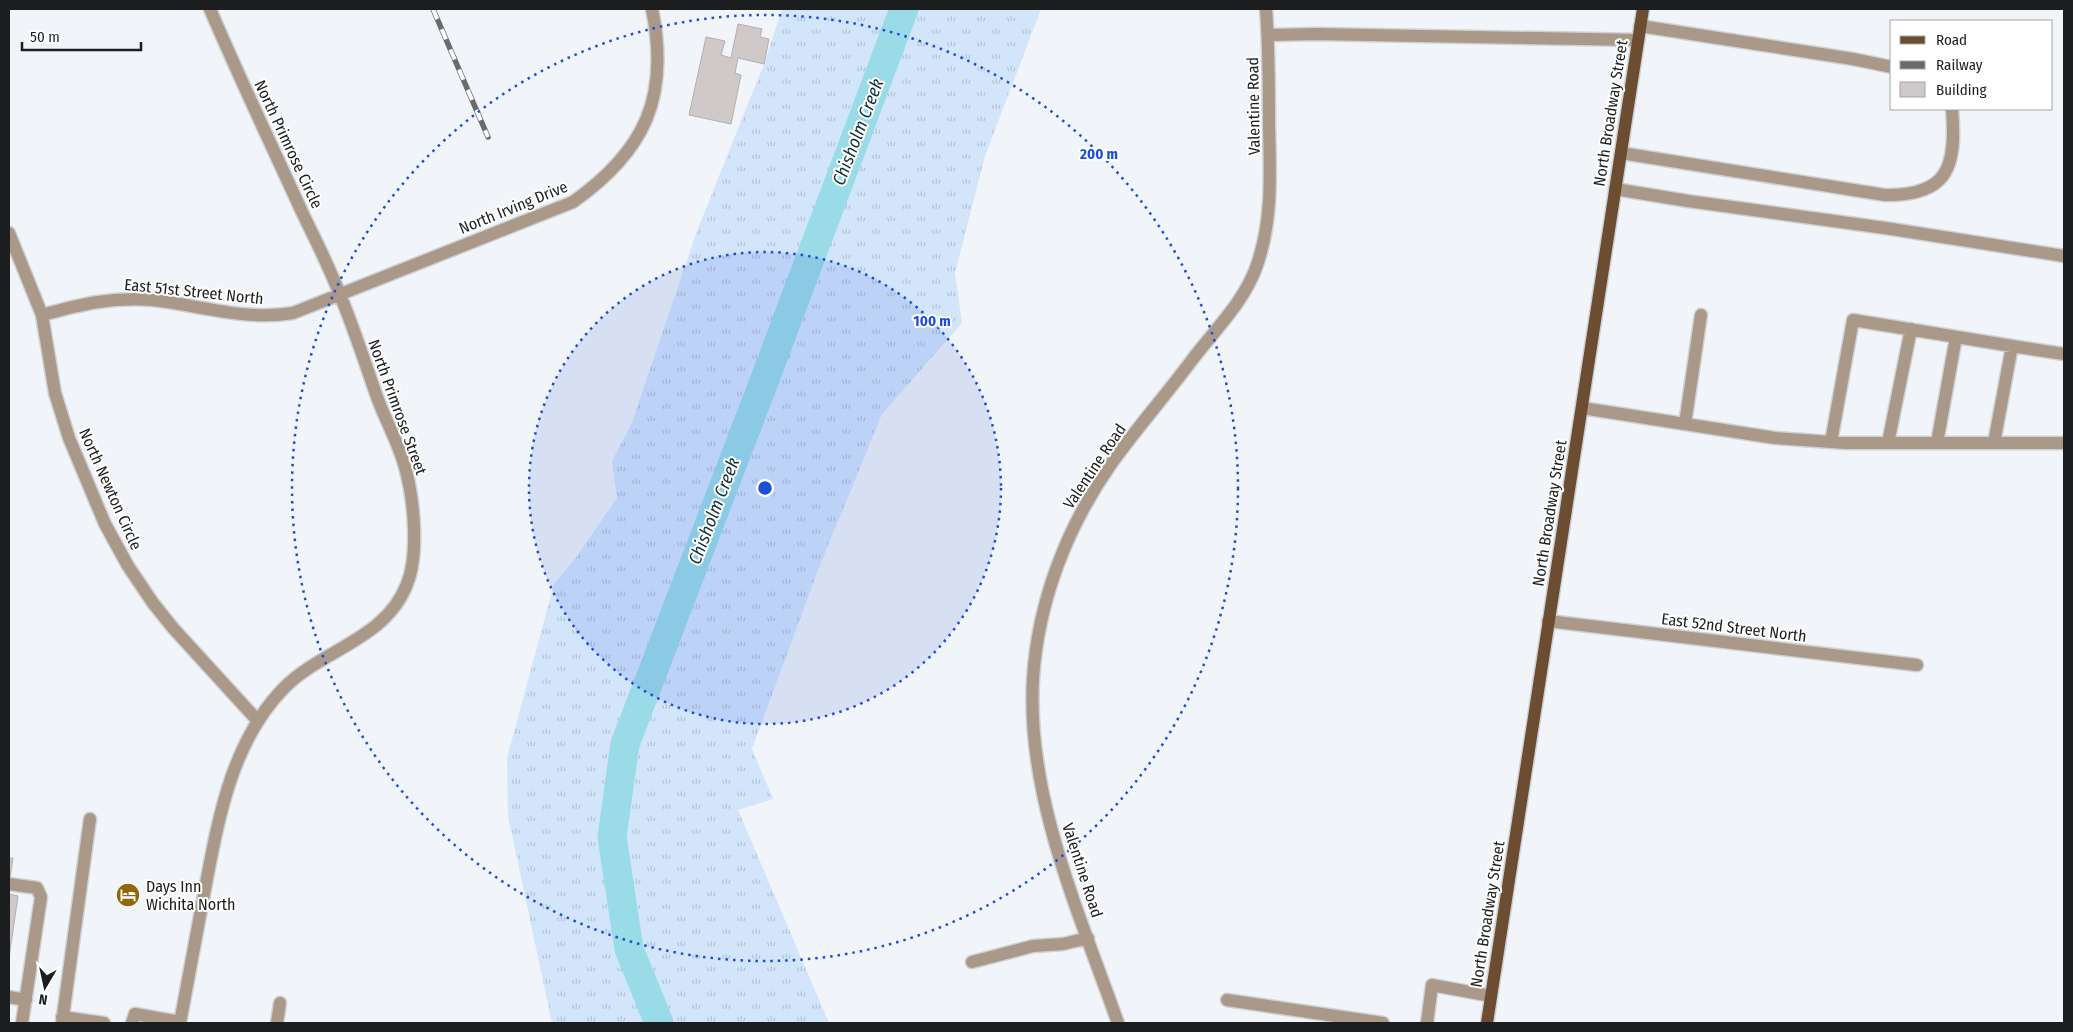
<svg xmlns="http://www.w3.org/2000/svg" width="2073" height="1032" font-family="'Fira Sans Condensed',sans-serif">
	<style>
		.grass { fill: url(#grass-tufts) }
		.lines { fill: none; stroke-linecap: round; stroke-linejoin: round }
		.river { stroke: #99dce8; stroke-width: 29 }
		.building { fill: #cfc9c9; stroke: #b5b0af }
		.minor-casing { stroke: #cfd2d5; stroke-width: 15 }
		.major-casing { stroke: #cfd2d5; stroke-width: 15 }
		.minor { stroke: #aa9889; stroke-width: 12 }
		.major { stroke: #6c4d32; stroke-width: 12 }
		.rail-casing { stroke: #696b6d; stroke-width: 5.5 }
		.rail { stroke: #fff; stroke-width: 4; stroke-dasharray: 11; stroke-linecap: butt }
		.ring { fill: none; stroke: #1d4ed8; stroke-width: 2.5; stroke-dasharray: 2.5 5 }
		.labels { text-anchor: middle; stroke-width: 4; stroke-linejoin: round; paint-order: stroke }
		.street-label { font-size: 16px; fill: #1c1d1e; stroke: #fff }
		.poi-label { font-size: 16px; fill: #1c1d1e; stroke: #fff; text-anchor: start }
		.water-label { font-size: 18px; font-style: italic; fill: #0f3036; stroke: #fff }
		.centre { fill: #1d4ed8; stroke: #fff; stroke-width: 2.5 }
		.ring-label { font-size: 15px; text-anchor: middle; font-weight: bold; fill: #1d4ed8; stroke: #fff; stroke-width: 4; stroke-linejoin: round; paint-order: stroke }
	</style>
	<defs>
		<pattern id="grass-tufts" width="24" height="20" patternUnits="userSpaceOnUse" patternTransform="scale(1.25)"><rect width="24" height="20" fill="#d2e5fb"/><path d="M3 7l-1-3M5 7V3M7 7l1-3M15 17l-1-3M17 17v-4M19 17l1-3" fill="none" stroke="#b4c4d7"/></pattern>
	</defs>
	<rect width="100%" height="100%" fill="#f1f4f8"/>
	<path class="grass" d="M782,9H1041L985,156L955,273L962,323L882,414L818,570L752,749L773,799L738,810L829,1023H552L508,816L507,758L554,584L577,556L617,498L612,461L631,425L697,231L764,64Z"/>
	<g class="lines">
		<path class="river" d="M659,1023L629,949L612,837L625,744L763,384L904,9"/>
	</g>
	<path class="building" d="M738,24L762,29L760,37L769,39L764,64L738,58L735,73L741,75L731,124L689,115L706,37L725,41L721,55L731,58Z
		M9,858H13L10,879H9Z
		M9,894L18,896L9,958Z"/>
	<g class="lines">
		<g class="minor-casing">
			<path id="minor" d="M1640,26L1853,59L1892,67
				M1268,35L1316,34L1638,40
				M1621,153L1885,195C1948,196 1957,167 1952,109
				M1615,189L1688,201L1885,228L2064,256
				M9,233L42,315L55,393L69,438L105,524L128,566L153,603L173,628L257,720
				M42,315C82,304 110,297 152,300C200,305 244,321 293,313L573,202C645,151 670,97 652,9
				M2012,346L2064,354
				M1582,408L1775,438L1846,443H2064
				M1685,424L1701,315
				M1831,442L1853,320L2012,346L1994,443
				M1888,443L1911,329
				M1937,443L1956,337
				M1548,621L1917,665
				M9,884L37,888L41,897L22,1023
				M972,962L1033,946L1063,944L1088,938
				M9,997L26,1000
				M1227,1000L1383,1023
				M62,1017L104,1023
				M62,1023L90,819
				M132,1023L135,1014L180,1022
				M180,1023C188,980 196,937 204,894C218,822 230,744 283,689C320,650 386,640 407,584C419,555 414,501 406,471C400,445 386,422 377,397C365,363 354,328 340,295C329,266 315,239 302,212C271,144 239,77 210,9
				M277,1023L280,1003
				M1118,1023C1080,915 1026,796 1033,679C1038,601 1067,527 1111,464C1136,429 1166,395 1192,360C1214,331 1245,301 1257,265C1273,219 1270,173 1269,124C1269,86 1269,47 1266,9
				M1427,1023L1432,985L1491,996"/>
		</g>
		<g class="major-casing">
			<path id="major" d="M1487,1023L1643,9"/>
		</g>
		<use href="#minor" class="minor"/>
		<use href="#major" class="major"/>
		<g class="rail-casing">
			<path id="rail" d="M433,9L488,137"/>
		</g>
		<use href="#rail" class="rail"/>
	</g>
	<circle cx="765" cy="488" r="236" fill="#1d4ed8" fill-opacity=".12"/>
	<g class="ring">
		<circle cx="765" cy="488" r="236"/>
		<circle cx="765" cy="488" r="473"/>
	</g>
	<defs>
		<g id="hotel-disc" transform="scale(1.25)"><circle r="9.5" fill="#8f680d" stroke="#fff"/><path d="M-6-4.5h1.5V1H6V5H4.5V3h-9V5H-6ZM-4 0a1.8 1.8 0 1 1 3.6 0ZM.5 0V-2.5h3Q6-2.5 6 0Z" fill="#fff"/></g>
	</defs>
	<g fill-rule="evenodd">
		<use href="#hotel-disc" x="128" y="895"/>
	</g>
	<g class="labels">
		<g class="street-label">
			<text transform="translate(1253 106) rotate(-91)" y="6">Valentine Road</text>
			<text transform="translate(1610 113) rotate(-81)" y="6">North Broadway Street</text>
			<text transform="translate(289 144) rotate(65)" y="6">North Primrose Circle</text>
			<text transform="translate(513 207) rotate(-22)" y="6">North Irving Drive</text>
			<text transform="translate(194 291) rotate(6)" y="6">East 51st Street North</text>
			<text transform="translate(398 407) rotate(70)" y="6">North Primrose Street</text>
			<text transform="translate(1094 466) rotate(-56)" y="6">Valentine Road</text>
			<text transform="translate(111 489) rotate(66)" y="6">North Newton Circle</text>
			<text transform="translate(1549 513) rotate(-81)" y="6">North Broadway Street</text>
			<text transform="translate(1734 627) rotate(7)" y="6">East 52nd Street North</text>
			<text transform="translate(1083 870) rotate(72)" y="6">Valentine Road</text>
			<text transform="translate(1487 914) rotate(-81)" y="6">North Broadway Street</text>
		</g>
		<g class="poi-label">
			<text x="146" y="892">Days Inn<tspan x="146" dy="18">Wichita North</tspan></text>
		</g>
		<g class="water-label">
			<text transform="translate(858 132) rotate(-69)" y="6">Chisholm Creek</text>
			<text transform="translate(714 511) rotate(-69)" y="6">Chisholm Creek</text>
		</g>
	</g>
	<circle cx="765" cy="488" r="8" class="centre"/>
	<g class="ring-label">
		<text x="1099" y="159">200 m</text>
		<text x="932" y="326">100 m</text>
	</g>
	<rect width="2073" height="1032" fill="none" stroke="#1c1d1e" stroke-width="20"/>
	<rect x="1890" y="20" width="162" height="90" fill="#ffffff" stroke="#a4a5a5"/>
	<rect x="1900" y="36" width="25" height="8" fill="#6c4d32" stroke="#a4a5a5"/>
	<text x="1936" y="45" font-size="15" fill="#1c1d1e">Road</text>
	<rect x="1900" y="61" width="25" height="8" fill="#696b6d" stroke="#a4a5a5"/>
	<text x="1936" y="70" font-size="15" fill="#1c1d1e">Railway</text>
	<rect x="1900" y="82" width="25" height="15" fill="#cfc9c9" stroke="#a4a5a5"/>
	<text x="1936" y="95" font-size="15" fill="#1c1d1e">Building</text>
	<g transform="translate(45 987) rotate(189)" stroke="#ffffff" stroke-width="4" paint-order="stroke">
	<path d="M0-4L9 19L0 12L-9 19Z" fill="#1c1d1e"/>
	<text y="-8" font-size="14" font-weight="bold" text-anchor="middle" fill="#1c1d1e">N</text>
	</g>
	<path d="M22 42v8h119v-8" fill="none" stroke="#1c1d1e" stroke-width="2.5"/>
	<text x="30" y="42" font-size="15" fill="#1c1d1e" stroke="#ffffff" stroke-width="4" paint-order="stroke">50 m</text>
</svg>
